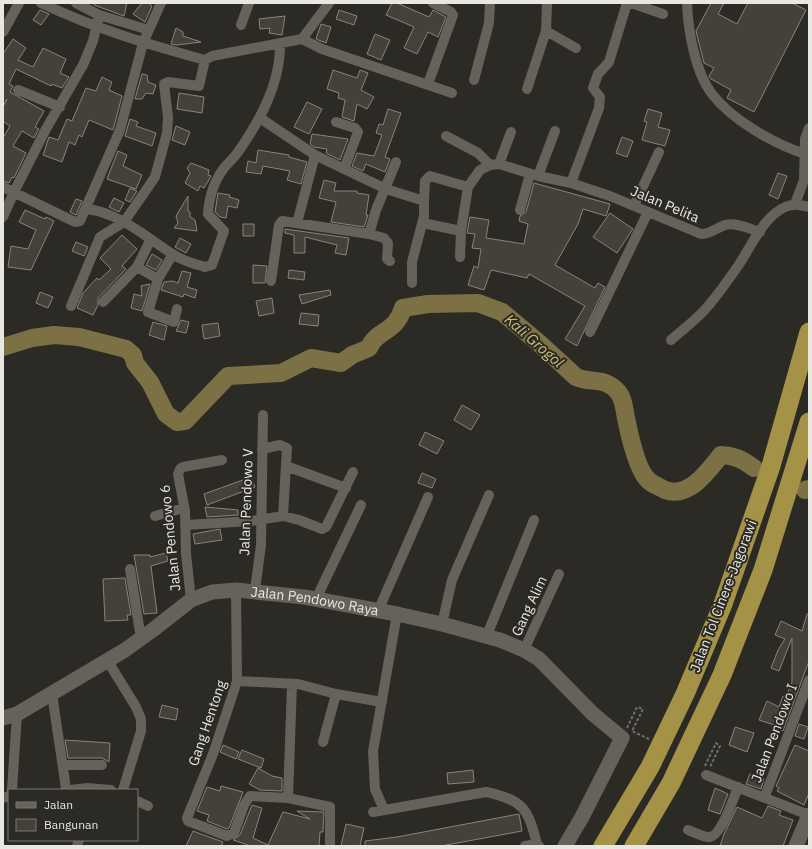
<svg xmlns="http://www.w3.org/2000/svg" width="812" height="849" font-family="'IBM Plex Sans',sans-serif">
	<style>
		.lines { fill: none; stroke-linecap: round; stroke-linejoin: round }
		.river { stroke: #7c7144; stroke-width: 18 }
		.building { fill: #43413a; stroke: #86847c }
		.path { stroke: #716f6a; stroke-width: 2; stroke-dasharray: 3 2; stroke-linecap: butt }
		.street { stroke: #64625b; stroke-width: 10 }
		.secondary { stroke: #64625b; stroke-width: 15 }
		.highway { stroke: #a49246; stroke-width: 19 }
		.labels { text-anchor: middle; stroke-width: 4; stroke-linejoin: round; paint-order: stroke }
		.street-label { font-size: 14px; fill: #e8e7e2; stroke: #2c2a24 }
		.water-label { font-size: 15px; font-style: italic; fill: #d1bf77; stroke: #2c2a24 }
	</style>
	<rect width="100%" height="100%" fill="#2c2a24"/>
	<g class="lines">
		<path class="river" d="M3,347L32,338L54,335L79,337L126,349L133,355L135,363L150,382L166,414L177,422L185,421L228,376L281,373L311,358L341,363L352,355L369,348C376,330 396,333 403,308L428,304L478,303L502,312L539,343L576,377C591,384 604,376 618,392C624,399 624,409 626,418C629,433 637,471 649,481C654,485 660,487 665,490C689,499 708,471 721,455C734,455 744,460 754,468
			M805,490L809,489"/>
	</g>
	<path class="building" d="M93,3H127L124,16L94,5Z
		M142,3H149L152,6L145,22L133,14Z
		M392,3H397L429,17L433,10L446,17L438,37L428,32L417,54L404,48L414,27L386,15Z
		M711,3H724L718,14L737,24L748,3H792L806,10L754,112L727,98L731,90L711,79L709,76L714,68L704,63L696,31Z
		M40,10L49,14L41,25L33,20Z
		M339,10L357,16L354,25L336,19Z
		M285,16L282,35L269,33L270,28L260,29L259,19Z
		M321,24L331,27L326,43L316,39Z
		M176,28L183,32V36L201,42L177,45L171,44Z
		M375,34L390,40L381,60L367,54Z
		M13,39L26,48L18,60L33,67L43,48L66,59L60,73L69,77L62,88L52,84L51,86L16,69L9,84L13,86L10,92L44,111L35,127L39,129L34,138L22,131L13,146L26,153L14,178L12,177L9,183L3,181V138L10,126L3,121V107L7,99L3,106V54Z
		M333,70L357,78L360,70L368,73L361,90L374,97L367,109L357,104L354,121L342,117L345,100L338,98L339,93L327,89Z
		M142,74L147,75L148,82L156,85L153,94L146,93L142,99H135Z
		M102,77L112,82L109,90L122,96L113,130L89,120L82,137L79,135L75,145L69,142L62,162L43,155L49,137L58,140L67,119L72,121L86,88L96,91Z
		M179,93L204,97L202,113L177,109Z
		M307,102L322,109L309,134L294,127Z
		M388,109L401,113L385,157L390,159L385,172L366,164L363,171L352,166L357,153L374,156L382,135L376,133L379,124L383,125Z
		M648,109L662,113L658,127L670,130L665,146L642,140L647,122L644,121Z
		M130,119L138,122L136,126L156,133L152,146L125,136Z
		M176,126L190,132L185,145L172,140Z
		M312,134L348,139L340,160L326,153L327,149L314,147L310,144Z
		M622,137L633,141L627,157L616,153Z
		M258,150L289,155V157L307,162L301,184L287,180L290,171L263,166L261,174L246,172L248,161L256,163Z
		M118,151L127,155L123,166L142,175L136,189L107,179Z
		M191,163L209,170L208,175L211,176L204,188L200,186L198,191L185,183L190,173L187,168Z
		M778,173L787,176L778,199L769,195Z
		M324,180L336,183L334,191H357V193L369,195L366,215H368L364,227L331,222L336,202L319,198Z
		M534,183L610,204L606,216L583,209L578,224L555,265L595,288L598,283L605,287L577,346L565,339L585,306L529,274L527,278L491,270L484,290L468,285L474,266L478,268L481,249L472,248L475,234L467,233L470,217L489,220L486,238L524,244L528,224L519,221L520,216L526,212Z
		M130,188L137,191L130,202L125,200Z
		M218,193L230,195L229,197L239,200L237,208L228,206L226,218L220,217L215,212Z
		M188,196V211L190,212V217L195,220L197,231L174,228L178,223L176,216Z
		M114,198L124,203L119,212L109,207Z
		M76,199L82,201L76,215L70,212Z
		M25,210L45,219L46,217L54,221L31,270L8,267L11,246L28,249L36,230L19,222Z
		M610,213L633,229L617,253L593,237Z
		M243,224H254V236H243Z
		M285,229L349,238L346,255L335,253L337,245L305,237V253H294V235L285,233Z
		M122,235L137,249L122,266L126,269L98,298V305L93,315L77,308L83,293L97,278L99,280L111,269L100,258Z
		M180,238L191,244L186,253L175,247Z
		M76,242L88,247L84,256L72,251Z
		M152,254L162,260L156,270L146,265Z
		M253,265L267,266L265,283H253Z
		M289,270L305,272L304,280L288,278Z
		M182,271L191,273L187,287L197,290L195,298L184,294L183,297L161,290L164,282L172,281L178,283Z
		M150,284L142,311L131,308L134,294L142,296L141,286Z
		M330,290L331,295L302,304L299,295Z
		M40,292L53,297L48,308L36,303Z
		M272,298L274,313L259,316L256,301Z
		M301,313L319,315L318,326L299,324Z
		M181,320L189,322L186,333L176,331Z
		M153,322L167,326L164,340L149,335Z
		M218,323L220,336L204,339L202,325Z
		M462,405L480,415L471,430L454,420Z
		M425,432L444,441L437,454L419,445Z
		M422,473L436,479L432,488L418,483Z
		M251,477L255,487L207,505L204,494Z
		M205,507L238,510V515L207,517Z
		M220,529L222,540L195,544L193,534Z
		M166,553L168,561L151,566L157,613L144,614L134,555H150V557Z
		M125,578L131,615H127L128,620L105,621L103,579Z
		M807,614H809V661L783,731L776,729L777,726L759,720L767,701L779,707L783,696L786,697L792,682V638L779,671L771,668L778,650L785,639L775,635L781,621L802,631Z
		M162,705L178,709L176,720L159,717Z
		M799,724L808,727L804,739L795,736Z
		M735,727L754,733L747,752L729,745Z
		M65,740L110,743L109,762L102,758H68Z
		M223,745L239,752L236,759L220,752Z
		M795,745L809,751V793L804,805L777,791L779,788L776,786Z
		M242,750L264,759L261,768L238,759Z
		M258,768L272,776L282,778V791L260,790L249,784Z
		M473,770L474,782L448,784L447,773Z
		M750,774L764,779L761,789L746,784Z
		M221,786L243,792L229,828L227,829L207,821L209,815L197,811L207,787L220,791Z
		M715,788L728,794L720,814L708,810Z
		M252,805L262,808L253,838L268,845L283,812L310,819L297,811L324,812L323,832H320L319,846H251L233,840L240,835Z
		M768,806L781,811L779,815L793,820L783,846H720L724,834L737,807L762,818Z
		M519,814L522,831L441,846H365V841L397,837Z
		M346,824L364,828L360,846H341Z
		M193,831L201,834L223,842L221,846H186Z"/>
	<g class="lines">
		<path class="path" d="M627,728L637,707L643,709L632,731L649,739
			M705,766L716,743L720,746L710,767"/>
		<path class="street" d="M41,3C96,29 147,44 205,60L212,56L302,39L329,3
			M76,3L99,15L149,30
			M547,3L546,31L576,48
			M631,3L663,14
			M687,3C688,30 695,72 712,94C732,120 774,144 805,154
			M241,25L249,3
			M3,32L19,3
			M302,39L322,49L452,93
			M474,80L489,23L490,3
			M428,84L453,15L451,12L433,3
			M527,89L546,31
			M18,90L60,107
			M260,118L315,155L386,189L424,201L425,181L430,176L468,187
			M336,122L355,128L358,132L344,169
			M446,136L478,153L490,165
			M499,164L511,132
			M538,176L555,131
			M571,183L599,108L600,97L593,88L598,74L609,62L627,3
			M3,187L75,222L80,221L120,130L143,43L161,3
			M795,204L804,180L805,139L809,128
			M634,206L659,152
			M86,209C119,212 147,238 174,255C183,261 195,264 205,267L212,265L224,231L208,214C209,198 214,181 224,168C228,163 234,158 238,152C260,121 281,82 280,43
			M520,210L530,174
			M3,217L14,192L46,129L83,65L93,41L99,15
			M297,223L315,155
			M423,223L461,231
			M369,234L376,210L396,162
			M173,254L158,279L148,312L174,322L177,309
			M460,257L461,231L468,187L480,170L490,165L499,164L538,176L571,183L610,196L701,234C711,234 716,228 725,225C735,222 750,229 760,232
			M137,267L151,239
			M271,281L279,225L282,221L369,234L384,238L388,243L387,259L390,261
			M412,283V262L424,216V201
			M103,302L137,267L158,279
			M71,306L100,237L124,222L155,177L167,133L168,117L164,84L168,82L199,86L205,60
			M590,332L648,212
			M671,340C684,328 698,319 709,305C719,293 729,279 738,266C751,247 763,217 785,207C794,203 800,205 809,207
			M262,449L280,445L287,448L283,516
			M286,466L346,488
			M155,516L184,508
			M186,525L251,521L283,516L299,520L322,529L326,527L353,472
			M130,569L141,639
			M236,590L237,681L213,754L187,818L188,821L227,836L234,833L244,805L250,796L288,798
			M255,590L261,545L263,415
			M316,599L361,505
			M191,600L186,554L185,511L178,474L180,469L183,467L222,460
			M378,611L428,497
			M442,624L452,580L489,495
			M487,635L534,520
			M524,650L559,574
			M107,660L136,707L141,719V731L123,790
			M237,681L298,684L336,694L382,702
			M292,684L288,798L330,807V846
			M52,692C56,725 62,757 66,790
			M323,742L336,694
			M63,765H102
			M706,775L809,815
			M12,790L17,714
			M71,790L87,788L111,790
			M765,796L809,680
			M3,798L9,796
			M137,801L148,806
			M384,810L375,789L373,751L397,614
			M373,812L486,792C523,800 528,808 537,844L539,846
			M688,830C694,832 703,837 709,837C721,837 734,797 738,787
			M77,846L79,840
			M525,846L537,844"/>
		<g class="secondary">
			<path id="s1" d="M3,718L17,714L125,650L154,629L191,600L212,592L236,590L304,597L397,614L442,624L500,640L524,650L539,659L593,714L622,738L582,817L565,846"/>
			<path d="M796,846L809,815"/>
		</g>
		<path class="highway" d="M603,846L650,767L685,694L723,604L771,466L809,332
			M634,846L671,783L722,675L763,570L809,422"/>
	</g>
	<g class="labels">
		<g class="street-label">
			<text transform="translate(665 204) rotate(23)" y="5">Jalan Pelita</text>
			<text transform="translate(246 502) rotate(-88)" y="5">Jalan Pendowo V</text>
			<text transform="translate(170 538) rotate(-96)" y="5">Jalan Pendowo 6</text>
			<text transform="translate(723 596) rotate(-69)" y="5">Jalan Tol Cinere-Jagorawi</text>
			<text dy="5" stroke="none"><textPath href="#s1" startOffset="349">Jalan Pendowo Raya</textPath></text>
			<text transform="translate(529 606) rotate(-65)" y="5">Gang Alim</text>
			<text transform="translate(207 723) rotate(-71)" y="5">Gang Hentong</text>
			<text transform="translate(774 733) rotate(-69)" y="5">Jalan Pendowo I</text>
		</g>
		<g class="water-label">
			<text transform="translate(534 341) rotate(41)" y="5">Kali Grogol</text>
		</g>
	</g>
	<rect width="812" height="849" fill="none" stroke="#e8e7e2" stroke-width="8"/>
	<rect x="8" y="789" width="130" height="52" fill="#2c2a24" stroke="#777670"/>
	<rect x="16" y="802" width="20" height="6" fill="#64625b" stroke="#777670"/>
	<text x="44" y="809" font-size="12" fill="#e8e7e2">Jalan</text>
	<rect x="16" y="819" width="20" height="12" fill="#43413a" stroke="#777670"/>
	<text x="44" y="829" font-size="12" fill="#e8e7e2">Bangunan</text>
</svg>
